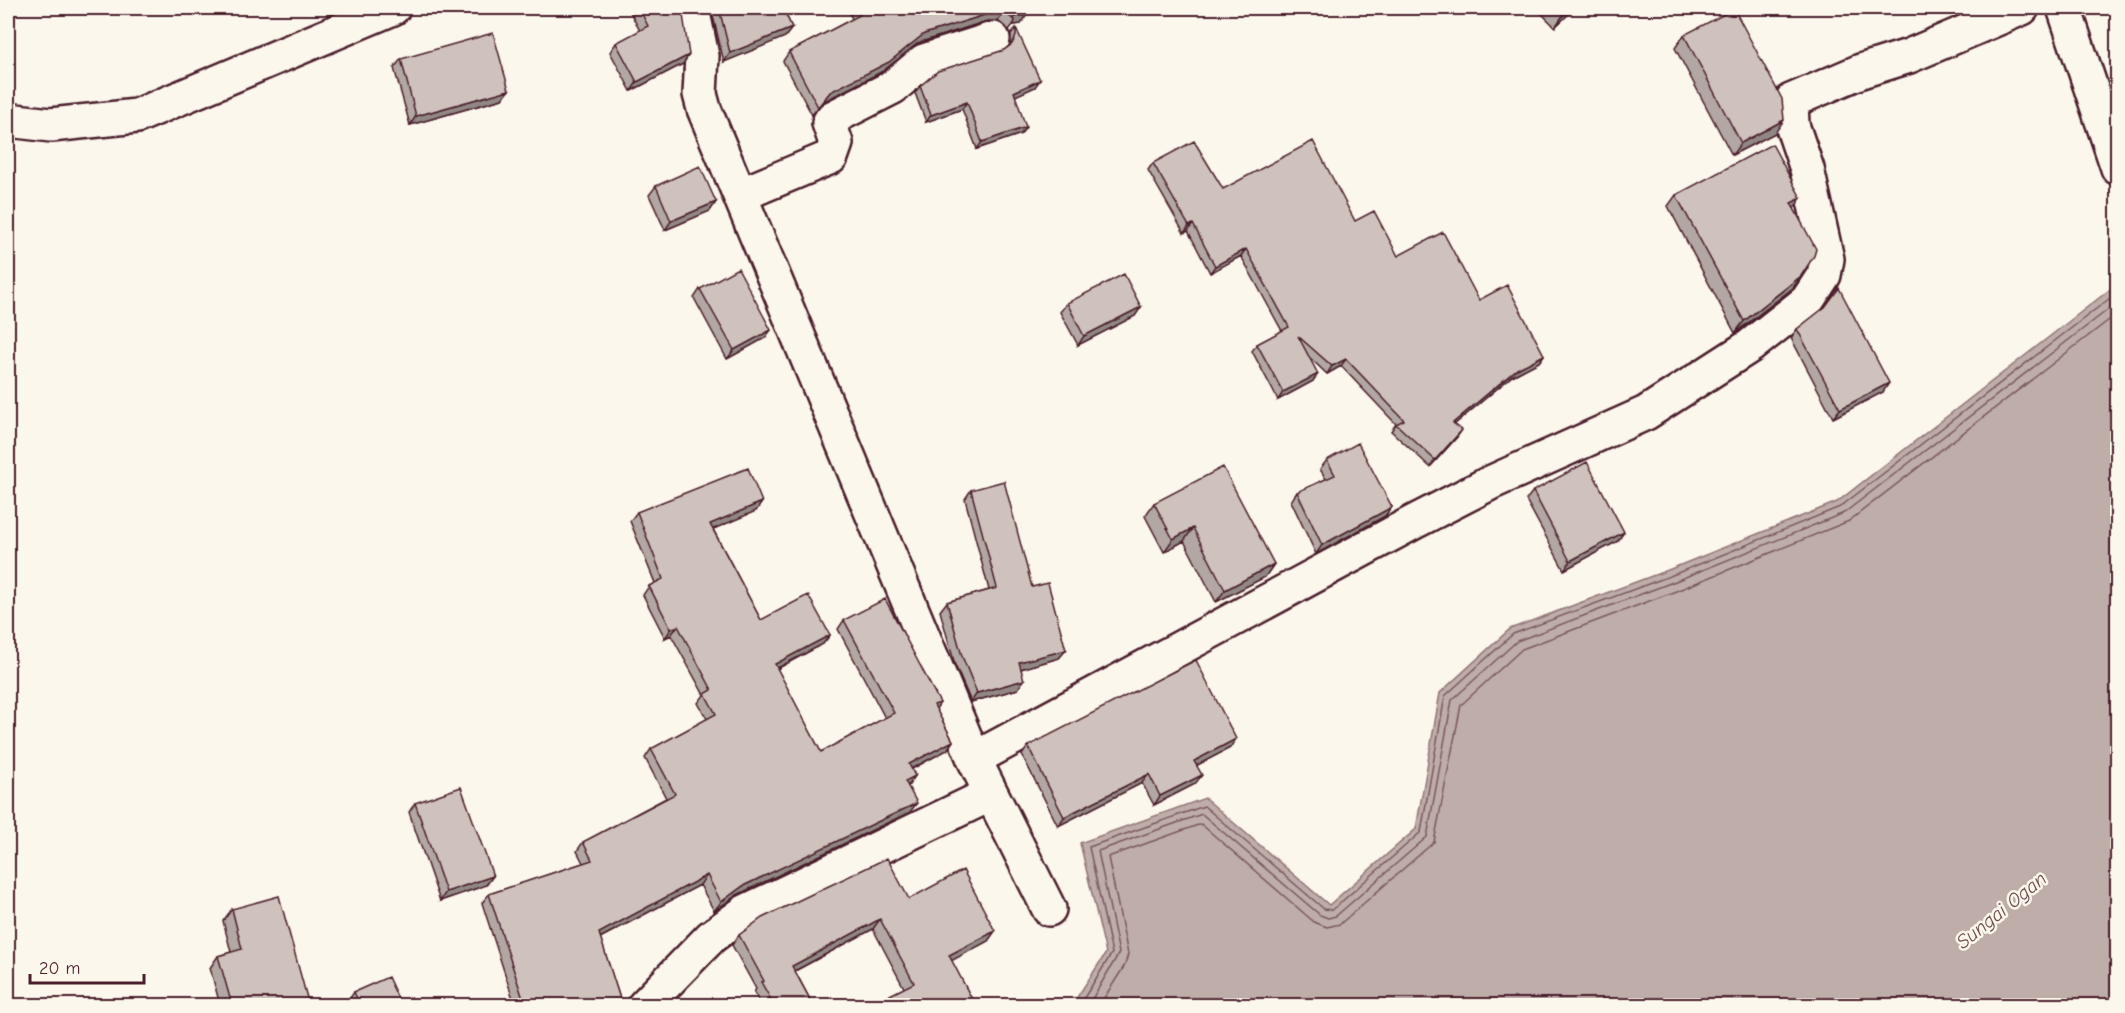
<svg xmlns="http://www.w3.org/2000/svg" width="2125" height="1013" font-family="'Comic Neue',sans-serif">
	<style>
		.water { fill: #bfadaa; stroke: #907477; stroke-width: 1.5 }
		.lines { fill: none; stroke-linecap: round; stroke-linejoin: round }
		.shore { stroke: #79585e; stroke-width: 1.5 }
		.street-casing { stroke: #4a1f2b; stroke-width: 38 }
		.street { stroke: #fbf7ec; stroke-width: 33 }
		.wall { fill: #b2a7a2; stroke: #4a1f2b; stroke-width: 1.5 }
		.shaded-wall { fill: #918884; stroke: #4a1f2b; stroke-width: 1.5 }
		.building { fill: #cfc2bc; stroke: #4a1f2b; stroke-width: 1.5 }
		.labels { text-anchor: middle; stroke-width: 5; stroke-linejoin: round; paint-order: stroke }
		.water-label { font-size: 20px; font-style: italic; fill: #6d4a51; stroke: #fbf7ec }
	</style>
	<rect width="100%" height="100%" fill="#fbf7ec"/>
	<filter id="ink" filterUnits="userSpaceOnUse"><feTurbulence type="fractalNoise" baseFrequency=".0167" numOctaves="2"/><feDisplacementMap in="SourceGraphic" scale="12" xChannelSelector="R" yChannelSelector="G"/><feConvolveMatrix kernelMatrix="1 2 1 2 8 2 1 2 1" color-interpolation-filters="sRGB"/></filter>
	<g filter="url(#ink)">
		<path class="water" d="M2117,284V1005H1072L1106,953L1080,843L1205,798L1329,905L1416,829L1440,693L1510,629L1668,570L1837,502Z"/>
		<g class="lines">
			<path class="shore" d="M1079,1006L1112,953L1089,847L1204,806L1324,909L1332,910L1421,832L1445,696L1513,634L1670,576L1840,507L2118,292
				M1088,1006L1119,953L1098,851L1202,814L1320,915L1328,918L1336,916L1427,837L1452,700L1517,641L1673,582L1844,513L2118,302
				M1099,1006L1125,965L1128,954L1108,857L1201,824L1314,922L1327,927L1340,924L1434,842L1461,705L1522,649L1676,591L1849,521L2118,313"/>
			<g class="street-casing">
				<path id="street" d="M692,8L702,56L700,94L704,109L974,759L1049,909
					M2064,8L2118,168
					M8,120L51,125L137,116L393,8
					M740,195L831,157L836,143L829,123L832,118L893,87L924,61L993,39
					M974,759L1414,522L1490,483L1646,413L1750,346L1807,301L1824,275L1827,259L1807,169L1792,125L1791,101L1861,71L1909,56L2022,8
					M644,1006L711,937L745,912L991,794"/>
			</g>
			<use href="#street" class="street"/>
		</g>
		<path class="wall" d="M628,8H682L683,64L631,91L610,52L616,43L640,31Z
			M711,8H783L792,28L785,37L724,62Z
			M847,8H1026L1021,24L1013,25L1009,30L998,21H987L918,43L883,71L824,101L812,115L783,61L789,52L852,19Z
			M1536,8H1575L1555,27Z
			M1016,28L1035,87L1015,96L1021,134L977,149L962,109L926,122L915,93L920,86L1004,50L1010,45L1011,44V35Z
			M1684,35L1775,133L1732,155L1675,48Z
			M401,59L509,90L502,99L410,125L394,68Z
			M1153,163L1223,189L1355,221L1398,256L1479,300L1544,355L1539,362L1512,376L1455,424L1457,437L1430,467L1391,431L1396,424L1341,366L1327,374L1310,358L1313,381L1278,400L1252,351L1257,344L1282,331L1241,256L1210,273L1188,231L1184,233L1148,170Z
			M656,186L716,202L710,211L665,230L649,195Z
			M1676,195L1801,198L1794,208L1793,288L1735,333L1668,206Z
			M700,289L765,338L727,359L694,298Z
			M1067,303L1141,307L1135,316L1078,345L1060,312Z
			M1797,329L1883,392L1833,418L1791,338Z
			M1327,460L1392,507L1385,516L1316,554L1291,501L1297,492L1326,479L1320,469Z
			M971,490L1032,587L1066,650L1059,658L1021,669L1018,689L971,702L955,665L940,611L947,602L989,590L965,499Z
			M1533,491L1618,541L1564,570L1526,500Z
			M762,502L756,511L713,529L761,620L830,635L823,644L777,669L821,752L885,718L838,629L844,620L940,703L936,709L953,741L947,750L912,769L915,776L908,786L910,812L737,895L714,911L700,885L600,938L622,1005H515L482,903L489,894L583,863L577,851L583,842L666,798L645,758L651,749L707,719L698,703L704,695L671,635L665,638L643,595L649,586L655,583L630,521L637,512Z
			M1154,503L1274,564L1265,577L1216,602L1184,541L1164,552L1145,516Z
			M1028,746L1230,748L1197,765L1195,784L1154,805L1142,783L1058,826L1022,755Z
			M415,803L493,876L486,885L440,901L409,812Z
			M909,899L995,931L988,941L951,960L975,1005H883L890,995L904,988L873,929L795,971L813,1005H761L754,992L756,989L732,945L739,935Z
			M232,909L309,1005H220L210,968L218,956L231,952L223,921Z
			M354,992L401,1005H350L348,1001Z"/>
		<path class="shaded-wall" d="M1569,8H1575L1555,27L1566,11Z
			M994,12H1004L998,21H987L918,43L883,71L824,101L812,115L830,92L924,34Z
			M1027,15L1021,24L1013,25L1015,21L1013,17Z
			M792,28L785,37L724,62L730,53Z
			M689,55L683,64L631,91L637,82Z
			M1040,80L1035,87L1009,99L1014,92Z
			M509,90L502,99L410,125L416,116Z
			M967,102L962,109L926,122L931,115Z
			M1784,120L1775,133L1732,155L1741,143Z
			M1026,127L1021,134L977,149L982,142Z
			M1801,198L1793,210L1791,203Z
			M716,202L710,211L665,230L671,221Z
			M1193,224L1188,231L1184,233L1189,226Z
			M1246,249L1241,256L1210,273L1215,266Z
			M1801,276L1793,288L1735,333L1744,321Z
			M1141,307L1135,316L1078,345L1084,336Z
			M771,330L765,338L727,359L734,350Z
			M1544,355L1539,362L1512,376L1448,430L1453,423L1517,369Z
			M1346,359L1341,366L1327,374L1332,366Z
			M1318,374L1313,381L1278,400L1283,392Z
			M1889,383L1883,392L1833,418L1840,409Z
			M1462,430L1457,437L1430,467L1435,460Z
			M762,502L756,511L704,533L710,524Z
			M1392,507L1385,516L1316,554L1322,545Z
			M1193,528L1184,541L1164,552L1173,539Z
			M1624,532L1618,541L1564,570L1570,561Z
			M1274,564L1265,577L1216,602L1225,590Z
			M678,626L671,635L665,638L671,629Z
			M830,635L823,644L768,673L775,664Z
			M1066,650L1059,658L1013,671L1019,662Z
			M1024,680L1018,689L971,702L977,693Z
			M1236,739L1230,748L1188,770L1194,761Z
			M953,741L947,750L903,773L909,764Z
			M1149,774L1142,783L1058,826L1064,817Z
			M1202,775L1195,784L1154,805L1160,796Z
			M915,776L909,785L899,790L905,781Z
			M917,803L910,812L737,895L714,911L721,902L743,886Z
			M707,875L700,885L592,942L599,933Z
			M493,876L486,885L440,901L446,892Z
			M880,919L873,929L785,976L792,966Z
			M995,931L988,941L942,966L949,955Z"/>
		<path class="building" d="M639,8H682L689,55L637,82L616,43L648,26Z
			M719,8H783L792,28L730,53Z
			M857,8H1026L1027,15L1013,17L1015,21L1004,12H994L924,34L889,62L830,92L818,107L789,52L860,15Z
			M1734,9L1782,99L1784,120L1741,143L1684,35Z
			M1016,28L1040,80L1014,92L1026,127L982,142L967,102L931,115L920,86L938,71L1004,50L1012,44L1016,36Z
			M493,33L509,90L416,116L401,59Z
			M1194,141L1223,189L1313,141L1355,221L1374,211L1398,256L1443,232L1479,300L1507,285L1544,355L1517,369L1453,423L1462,430L1435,460L1396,424L1404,420L1346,359L1332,366L1298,336L1318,374L1283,392L1257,344L1289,327L1246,249L1215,266L1193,224L1189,226L1153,163Z
			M1772,144L1801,198L1791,203L1816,249L1814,256L1801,276L1744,321L1676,195Z
			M700,166L716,202L671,221L656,186Z
			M738,268L771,330L734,350L700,289Z
			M1124,274L1141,307L1084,336L1067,303Z
			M1839,288L1889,383L1840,409L1797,329L1825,307Z
			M1358,443L1392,507L1322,545L1297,492L1335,475L1327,460Z
			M1587,462L1624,532L1570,561L1533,491Z
			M1223,467L1274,564L1225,590L1193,528L1173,539L1154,503Z
			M748,468L762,502L710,524L761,620L808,595L830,635L775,664L821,752L894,713L844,620L885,599L940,703L934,705L953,741L909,764L915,776L905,781L917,803L743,886L721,902L707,875L599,933L622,1005H525L489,894L592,860L583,842L675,794L651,749L716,714L705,694L712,690L678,626L671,629L649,586L663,579L637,512Z
			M1004,481L1032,587L1048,583L1066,650L1019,662L1024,680L977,693L962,656L947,602L997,588L971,490Z
			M1196,660L1236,739L1194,761L1202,775L1160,796L1149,774L1064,817L1028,746Z
			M461,787L493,876L446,892L415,803Z
			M887,858L909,899L963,870L995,931L949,955L975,1005H895L890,995L914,983L880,919L792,966L813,1005H774L761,982L764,981L739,935L762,918Z
			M279,896L309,1005H232L218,956L242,949L232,909Z
			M388,977L401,1005H360L354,992Z"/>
	</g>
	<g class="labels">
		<g class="water-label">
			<text transform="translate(2001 910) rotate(-39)" y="7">Sungai Ogan</text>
		</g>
	</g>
	<rect width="2125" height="1013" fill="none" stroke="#fbf7ec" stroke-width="30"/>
	<rect x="15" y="15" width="2095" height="983" fill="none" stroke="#4a1f2b" stroke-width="2" filter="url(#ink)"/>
	<path d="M30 974v9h114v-9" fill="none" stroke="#4a1f2b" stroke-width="3"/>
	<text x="39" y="974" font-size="18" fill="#4a1f2b" stroke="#fbf7ec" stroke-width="4.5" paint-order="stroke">20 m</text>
</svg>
